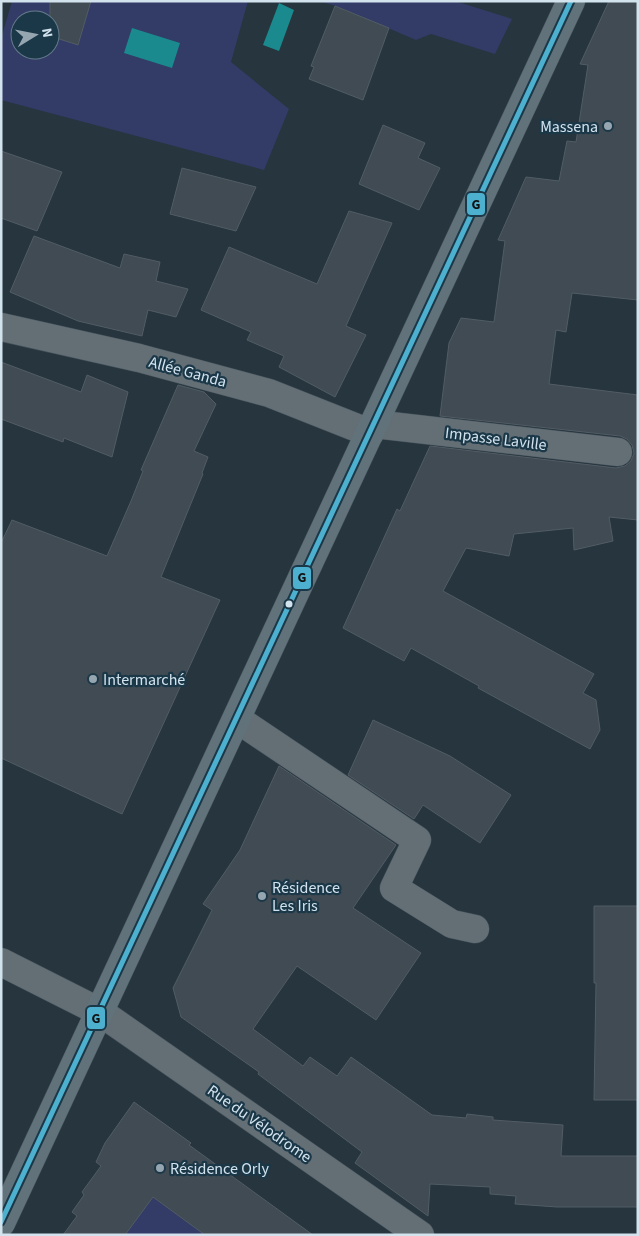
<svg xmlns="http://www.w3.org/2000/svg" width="639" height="1236" font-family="'Source Sans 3',sans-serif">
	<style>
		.green { fill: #333b67; fill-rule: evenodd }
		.water { fill: #1a8a8e }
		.building { fill: #414b53; stroke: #525c65 }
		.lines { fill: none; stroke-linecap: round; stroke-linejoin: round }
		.minor-casing { stroke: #435058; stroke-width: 29 }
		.major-casing { stroke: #435058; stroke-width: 29 }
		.minor { stroke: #636e75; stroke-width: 28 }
		.major { stroke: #62727a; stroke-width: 28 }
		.bus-1-casing { stroke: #1b3849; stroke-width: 9 }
		.bus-1 { stroke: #4db0ce; stroke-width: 5 }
		.poi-dot { fill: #96a6b0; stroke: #1b3849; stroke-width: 2 }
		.bus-dot { fill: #d3e3ee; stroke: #1b3849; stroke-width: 2 }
		.labels { text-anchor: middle; stroke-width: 4.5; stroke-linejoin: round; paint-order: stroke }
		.poi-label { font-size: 16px; fill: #d3e3ee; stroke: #1b3849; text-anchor: start }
		.street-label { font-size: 16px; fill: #d3e3ee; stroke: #1b3849 }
		.line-badge { stroke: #1b3849; stroke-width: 2 }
		.pale-badge-label { font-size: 14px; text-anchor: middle; font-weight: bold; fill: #111 }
	</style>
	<rect width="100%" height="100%" fill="#26353e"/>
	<path class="green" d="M12,1H248L231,62L289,109L264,170L1,100V39ZM20,20H50V50H20Z
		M319,1H455L512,19L495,54L431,34L416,40L336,6Z
		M153,1197L206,1235H125Z"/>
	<path class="water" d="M279,3L294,10L279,51L263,45Z
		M132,28L180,43L172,68L124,53Z"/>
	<path class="building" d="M50,1H91L78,45L50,36Z
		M609,1H638V300L572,293L566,332L556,330L549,384L638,395V520L609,517L613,541L574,550L573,528L514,534L509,556L466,548L443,591L594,674L583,693L596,700L600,730L590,749L478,688L479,686L411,648L404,661L343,628L397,509L400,511L430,446L616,468L625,466L631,461L634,453L632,445L627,439L620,436L440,416L449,343L461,318L494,322L505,241L498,240L526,177L559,181L567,141L576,142L588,65L580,64Z
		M335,6L389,28L363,100L309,79L314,67L311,66Z
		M383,125L425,143L418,158L440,168L419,210L359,184Z
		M1,151L62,172L37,231L1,218Z
		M182,168L256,187L236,231L170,214Z
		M349,211L392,223L346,326L366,335L335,397L279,367L284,356L247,340L251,332L201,310L229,247L317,284Z
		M34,236L120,268L124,254L160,262L156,281L188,289L176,317L148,310L142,336L78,321L10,292Z
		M1,362L81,392L87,375L128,392L112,457L64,438L63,442L1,419Z
		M178,385L204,392L216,404L194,451L208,457L202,473L203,474L161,577L220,600L122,814L1,758V543L12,520L107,556L131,501L143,471L141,470Z
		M373,720L450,756L511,795L480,843L423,805L414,819L348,775Z
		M279,766L396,845L353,908L421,953L376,1020L297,966L253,1029L303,1066L310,1057L337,1076L351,1057L432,1115L466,1118L467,1114L493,1117V1120L563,1125L561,1156H638V1207H557L515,1204L516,1196L490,1194V1187L430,1184L428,1216L355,1163L362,1152L258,1074L259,1072L181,1017L173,988L212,910L203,904L240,850Z
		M594,906H638V1100H594L596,983H594Z
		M134,1102L191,1143L189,1145L313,1235H205L153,1197L125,1235H63L77,1216L72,1212L84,1195L82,1192L101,1166L96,1162L105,1143Z"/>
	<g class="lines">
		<g class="minor-casing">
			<path id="minor" d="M1,327L139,358L269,393L370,433
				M374,424L618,452
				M237,719L417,840L394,888L452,924L475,929
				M1,962L100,1012L420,1235"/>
		</g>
		<g class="major-casing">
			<path id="major" d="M1,1223L571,1"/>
		</g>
		<use href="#minor" class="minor"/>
		<use href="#major" class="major"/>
		<g class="bus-1-casing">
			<path id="bus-1" d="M1,1222L571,1"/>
		</g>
		<use href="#bus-1" class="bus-1"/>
	</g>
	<g class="poi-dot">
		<circle cx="608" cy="126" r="5"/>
		<circle cx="93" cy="679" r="5"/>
		<circle cx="262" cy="896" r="5"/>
		<circle cx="160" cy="1168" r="5"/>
	</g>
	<circle class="bus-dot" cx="289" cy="604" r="4.5"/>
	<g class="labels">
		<g class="poi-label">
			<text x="598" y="132" text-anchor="end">Massena</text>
			<text x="103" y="685">Intermarché</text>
			<text x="272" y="893">Résidence<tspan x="272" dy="18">Les Iris</tspan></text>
			<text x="170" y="1174">Résidence Orly</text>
		</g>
		<g class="street-label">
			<text transform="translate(188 371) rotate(15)" y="6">Allée Ganda</text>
			<text transform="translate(496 438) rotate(7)" y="6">Impasse Laville</text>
			<text transform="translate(260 1123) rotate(35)" y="6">Rue du Vélodrome</text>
		</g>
	</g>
	<g class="line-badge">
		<rect x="466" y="192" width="20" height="24" rx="5" fill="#4db0ce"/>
		<rect x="292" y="566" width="20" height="24" rx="5" fill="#4db0ce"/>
		<rect x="86" y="1006" width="20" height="24" rx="5" fill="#4db0ce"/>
	</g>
	<g class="pale-badge-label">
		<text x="476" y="209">G</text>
		<text x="302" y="582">G</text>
		<text x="96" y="1023">G</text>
	</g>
	<rect width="639" height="1236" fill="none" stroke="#d3e3ee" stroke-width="5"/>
	<g transform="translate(35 35) rotate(80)"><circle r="24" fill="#1b3849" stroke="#657c8b"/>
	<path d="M0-4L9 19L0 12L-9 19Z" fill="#96a6b0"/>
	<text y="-8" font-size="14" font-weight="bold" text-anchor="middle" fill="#d3e3ee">N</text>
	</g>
</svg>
